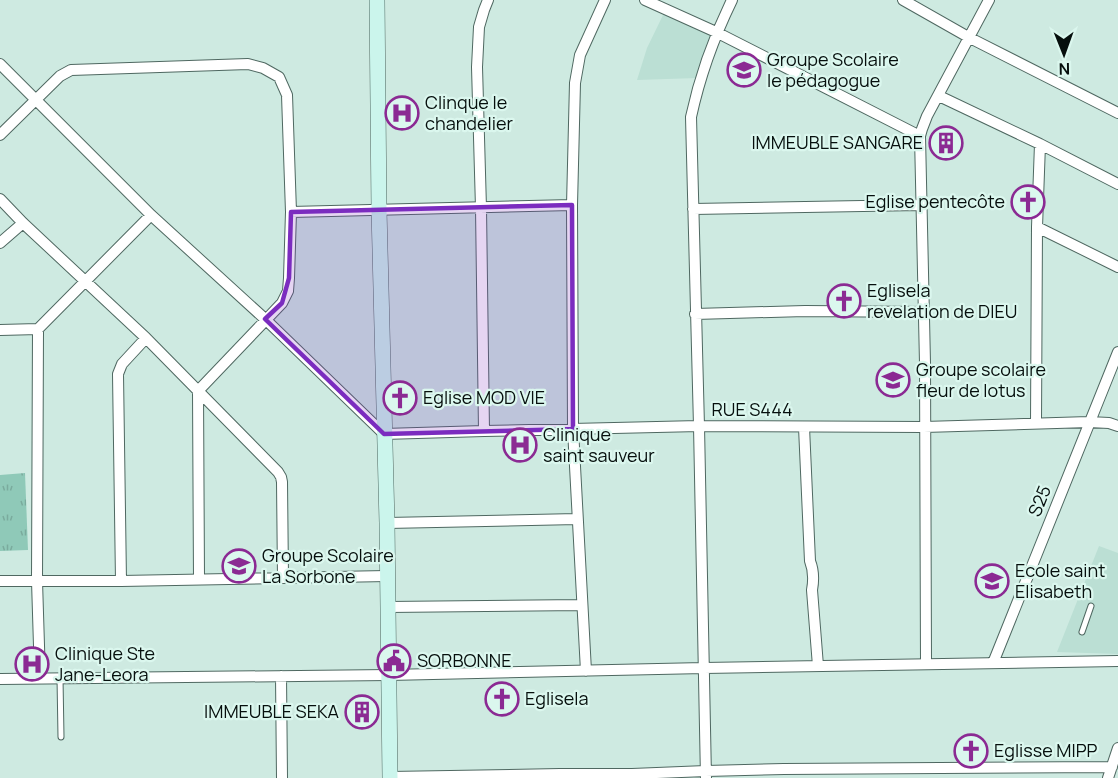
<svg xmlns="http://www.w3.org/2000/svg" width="1118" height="778" font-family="Manrope,sans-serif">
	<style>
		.built { fill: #bbdfd4 }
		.grass { fill: url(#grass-tufts) }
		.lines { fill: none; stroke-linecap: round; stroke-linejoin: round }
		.lane-casing { stroke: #4f6861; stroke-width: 7 }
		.street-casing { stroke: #4f6861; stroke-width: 12 }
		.secondary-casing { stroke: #4f6861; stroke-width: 16 }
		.lane { stroke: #fff; stroke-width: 5 }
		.street { stroke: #fff; stroke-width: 10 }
		.secondary { stroke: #cbf5ec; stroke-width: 15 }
		.marked { fill: #7b2cbf; fill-opacity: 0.2; stroke: #7b2cbf; stroke-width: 4.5; stroke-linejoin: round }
		.labels { text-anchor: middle; stroke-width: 4.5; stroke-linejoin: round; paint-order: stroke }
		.poi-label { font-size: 18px; fill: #060f0d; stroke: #dbf7ee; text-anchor: start }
		.street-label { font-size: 18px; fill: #060f0d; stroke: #dbf7ee }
	</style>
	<defs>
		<pattern id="grass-tufts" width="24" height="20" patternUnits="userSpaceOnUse" patternTransform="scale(1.5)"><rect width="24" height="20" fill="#8fc9b8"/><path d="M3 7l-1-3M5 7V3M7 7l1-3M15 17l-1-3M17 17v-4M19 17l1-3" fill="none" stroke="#7aab9d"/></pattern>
	</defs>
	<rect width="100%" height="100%" fill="#ceeae1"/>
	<path class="built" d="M664,13L711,35L697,78L637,80L647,48Z
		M1099,546L1118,553V654L1057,652Z"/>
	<path class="grass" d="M25,473L28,550L0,551V475Z"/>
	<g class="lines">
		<g class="lane-casing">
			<path id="lane" d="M1082,632L1091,606
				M60,678L61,737"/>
		</g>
		<g class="street-casing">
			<path id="street" d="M645,0L716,32L920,136
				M903,0L970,38L1118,113
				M0,64L151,215L265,319L384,434L484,431L699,426L924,427L1089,422L1109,423L1118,426
				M939,96L1040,144L1118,184
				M0,135L60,76L71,70L248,64L263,68L279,77L287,95L291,212L289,278L288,291L282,303L198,391L199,579
				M0,199L23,223L146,338L278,472L281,477L282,482L283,578
				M693,209L920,205
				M291,212L572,205
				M1037,227L1118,267
				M0,243L23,223
				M695,314L805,311L924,312
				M38,329L37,581L40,678
				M0,330L38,329L151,215
				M1036,424L1037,227L1040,144
				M804,427L810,561C814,571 814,579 812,590L818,666
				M484,431L481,208L477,67L479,27L484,10L488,0
				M387,523L577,519
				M0,581H121L387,576
				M121,581L118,374L122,364L146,338
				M388,607L582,605
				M993,663L1118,352
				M926,664L925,363L920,136L922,129L927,116L989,0
				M586,671L573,429L572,205L575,83L580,55L605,0
				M281,676L282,778
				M0,679L389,675L704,668L1118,661
				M390,777L560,774H632L706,771L784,769L1112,767
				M706,778L699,426L691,117C700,75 713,39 732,0
				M1108,778L1118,748"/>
		</g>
		<g class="secondary-casing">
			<path id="secondary" d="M377,0L379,210L387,523L390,778"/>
		</g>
		<use href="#lane" class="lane"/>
		<use href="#street" class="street"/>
		<use href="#secondary" class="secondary"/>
	</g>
	<path class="marked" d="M572,205L573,429L384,434L265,319L282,303L289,278L291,212Z"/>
	<defs>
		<g id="school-ring" transform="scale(1.725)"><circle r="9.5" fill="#dbf7ee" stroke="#8b2a93" stroke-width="1.5"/><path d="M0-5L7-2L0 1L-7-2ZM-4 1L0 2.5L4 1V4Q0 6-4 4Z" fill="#8b2a93"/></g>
		<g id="hospital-ring" transform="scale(1.725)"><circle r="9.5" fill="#dbf7ee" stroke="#8b2a93" stroke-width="1.5"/><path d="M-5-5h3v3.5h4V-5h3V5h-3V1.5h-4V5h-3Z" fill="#8b2a93"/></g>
		<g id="building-ring" transform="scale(1.725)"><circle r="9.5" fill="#dbf7ee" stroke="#8b2a93" stroke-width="1.5"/><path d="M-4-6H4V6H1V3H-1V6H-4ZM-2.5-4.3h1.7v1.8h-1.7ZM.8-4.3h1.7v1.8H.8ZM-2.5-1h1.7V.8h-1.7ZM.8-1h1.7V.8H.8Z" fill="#8b2a93"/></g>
		<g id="church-ring" transform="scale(1.725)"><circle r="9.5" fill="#dbf7ee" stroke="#8b2a93" stroke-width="1.5"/><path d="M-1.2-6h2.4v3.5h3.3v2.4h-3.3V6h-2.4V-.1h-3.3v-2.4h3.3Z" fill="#8b2a93"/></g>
		<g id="civic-ring" transform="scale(1.725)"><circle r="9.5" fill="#dbf7ee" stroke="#8b2a93" stroke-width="1.5"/><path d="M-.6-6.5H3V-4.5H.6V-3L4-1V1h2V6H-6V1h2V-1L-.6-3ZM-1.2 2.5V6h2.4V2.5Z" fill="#8b2a93"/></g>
	</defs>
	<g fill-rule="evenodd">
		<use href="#school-ring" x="744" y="70"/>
		<use href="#hospital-ring" x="402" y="113"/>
		<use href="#building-ring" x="946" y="143"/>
		<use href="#church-ring" x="1028" y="202"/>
		<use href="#church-ring" x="844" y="301"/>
		<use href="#school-ring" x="893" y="380"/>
		<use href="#church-ring" x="400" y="398"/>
		<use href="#hospital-ring" x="520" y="445"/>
		<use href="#school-ring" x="239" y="566"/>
		<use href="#school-ring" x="992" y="581"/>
		<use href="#civic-ring" x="394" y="661"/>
		<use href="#hospital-ring" x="32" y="664"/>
		<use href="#church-ring" x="502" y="699"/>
		<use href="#building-ring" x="362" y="712"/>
		<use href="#church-ring" x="971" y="751"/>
	</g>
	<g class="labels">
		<g class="poi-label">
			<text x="767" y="66">Groupe Scolaire<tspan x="767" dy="21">le pédagogue</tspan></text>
			<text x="425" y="109">Clinque le<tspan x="425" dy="21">chandelier</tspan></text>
			<text x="923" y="149" text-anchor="end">IMMEUBLE SANGARE</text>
			<text x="1005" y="208" text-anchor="end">Eglise pentecôte</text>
			<text x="867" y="297">Eglisela<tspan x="867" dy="21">revelation de DIEU</tspan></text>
			<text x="916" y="376">Groupe scolaire<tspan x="916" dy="21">fleur de lotus</tspan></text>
			<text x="423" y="404">Eglise MOD VIE</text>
			<text x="543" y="441">Clinique<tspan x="543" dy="21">saint sauveur</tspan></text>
			<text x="262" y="562">Groupe Scolaire<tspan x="262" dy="21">La Sorbone</tspan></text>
			<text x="1015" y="577">Ecole saint<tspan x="1015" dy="21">Elisabeth</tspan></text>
			<text x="55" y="660">Clinique Ste<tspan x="55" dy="21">Jane-Leora</tspan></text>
			<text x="417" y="667">SORBONNE</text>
			<text x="525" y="705">Eglisela</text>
			<text x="339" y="718" text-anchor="end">IMMEUBLE SEKA</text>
			<text x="994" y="757">Eglisse MIPP</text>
		</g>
		<g class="street-label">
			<text x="752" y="416">RUE S444</text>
			<text transform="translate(1040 501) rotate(-68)" y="6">S25</text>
		</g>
	</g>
	<g transform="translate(1064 54) rotate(179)" stroke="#dbf7ee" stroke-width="4.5" paint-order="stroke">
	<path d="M0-4.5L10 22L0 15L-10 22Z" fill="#060f0d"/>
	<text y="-9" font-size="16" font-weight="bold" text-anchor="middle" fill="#060f0d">N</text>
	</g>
</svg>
